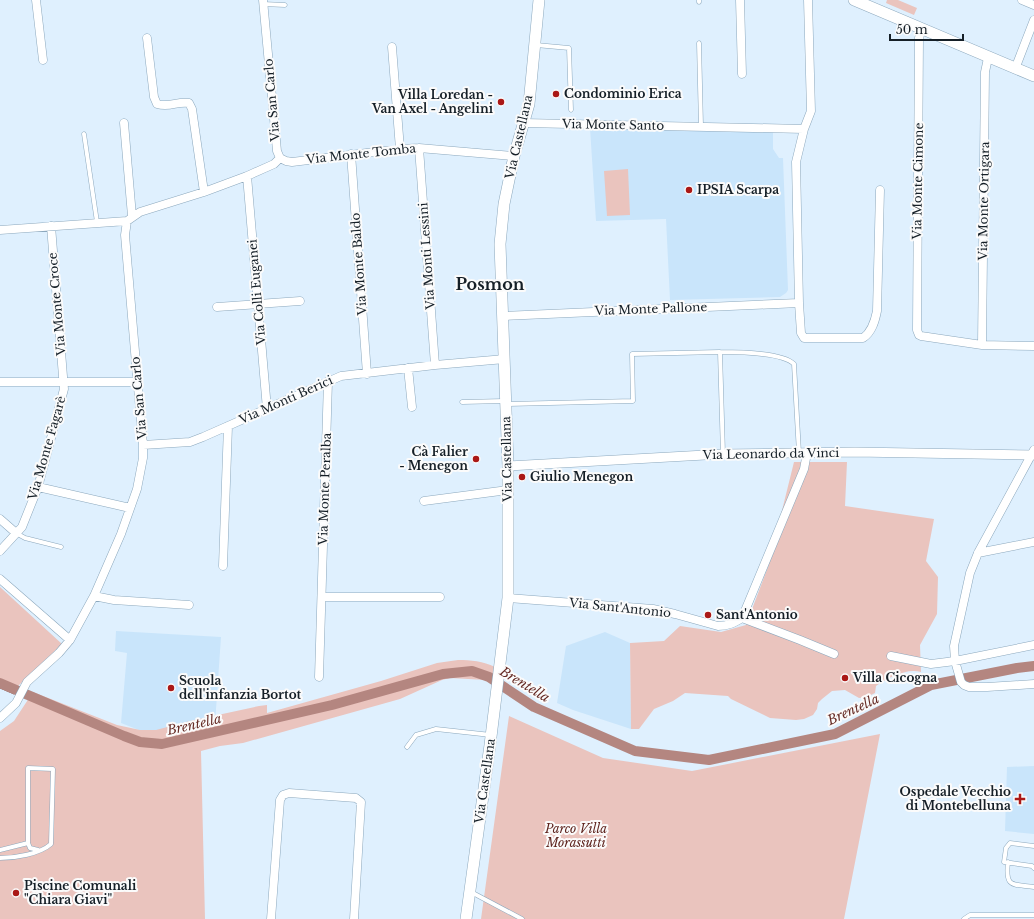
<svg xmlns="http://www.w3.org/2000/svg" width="1034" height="919" font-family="'Libre Baskerville',serif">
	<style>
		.built { fill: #c9e5fb }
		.green { fill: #eac4be }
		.water { fill: #b48680; stroke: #846765 }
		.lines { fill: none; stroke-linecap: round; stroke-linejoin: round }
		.canal { stroke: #b48680; stroke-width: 10 }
		.service-casing { stroke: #8ca8bd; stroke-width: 5 }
		.minor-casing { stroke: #8ca8bd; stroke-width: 9 }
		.tertiary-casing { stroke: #8ca8bd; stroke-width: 10 }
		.secondary-casing { stroke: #8ca8bd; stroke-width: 12 }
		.service { stroke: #fff; stroke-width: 4 }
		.minor { stroke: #fff; stroke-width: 8 }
		.tertiary { stroke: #fff; stroke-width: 9 }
		.secondary { stroke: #fff; stroke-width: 11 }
		.poi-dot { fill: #aa1816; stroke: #fbfbfb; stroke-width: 1.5 }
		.labels { text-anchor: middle; stroke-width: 4; stroke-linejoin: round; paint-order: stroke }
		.poi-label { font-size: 12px; font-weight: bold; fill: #151f27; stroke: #fbfbfb; text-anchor: start }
		.street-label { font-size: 12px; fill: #151f27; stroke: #fbfbfb }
		.park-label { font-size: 12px; font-style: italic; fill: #5e241e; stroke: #fbfbfb }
		.water-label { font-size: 13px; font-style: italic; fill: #652a24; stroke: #fbfbfb }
		.district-label { font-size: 16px; font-weight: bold; fill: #151f27; stroke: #fbfbfb }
	</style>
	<rect width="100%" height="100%" fill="#dff0fe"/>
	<path class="built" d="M590,128L773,132V149L779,158H783L788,290L786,293L780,297L670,300L666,219L596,221Z
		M116,631L221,637L215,724L144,732L121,723L127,653L115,651Z
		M605,632L630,643L631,729L573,710L557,703L566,646Z
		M1034,766V834L1005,831L1007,767Z"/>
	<path class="green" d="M887,0H898L917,8L914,15L886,3Z
		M628,169L630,215L607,216L604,171Z
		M794,462H847L845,506L934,519L926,561L938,577L937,614L920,645L921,672C906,668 888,678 876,686L875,693L867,697L859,698L845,690L832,691L822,699L818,703L817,709L813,715L804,719L796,720L770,718L731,699L728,696L685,693L673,701L654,709L639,729H631L630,643L664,641L680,626L721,632L746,625L768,567Z
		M0,587L62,644L17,687L0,680Z
		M458,660C471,660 483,661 495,667L493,682L486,680L450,678L442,680L400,699L243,743L220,746L201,751L205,919H0V731L14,721L33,692L117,725L140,730H156L190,721L259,706L267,705V713L381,681L437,663Z
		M509,716L603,758L692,771L880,734L844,919H481Z"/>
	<path class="water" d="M0,680L17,687L14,694L0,688Z"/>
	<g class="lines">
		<path class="canal" d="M0,683L124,736L140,742L162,744L332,705L443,674L472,671L489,677L534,707L635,751L709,760L835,734L931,685L1017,668L1034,666"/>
		<g class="service-casing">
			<path id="service" d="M699,0V2
				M263,4L285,5
				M699,43L701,126
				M536,45L569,48L571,110
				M84,134L97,222
				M720,352C736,352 782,352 794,364L799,453
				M462,402L504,401
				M507,404L633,401L632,354L720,352L723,454
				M16,533L25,538L61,547
				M407,747L416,735L436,729L491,735
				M28,843L30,848L38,850
				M1034,846L1010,843L1006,848L1004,862L1032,866L1034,868
				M0,850L28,843V768L53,769L51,844C40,854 15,858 0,858
				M1008,862C1005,888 1012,884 1034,887
				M471,892L522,919
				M964,919L970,915H1034"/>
		</g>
		<g class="minor-casing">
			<path id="minor" d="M36,0L43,60
				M263,0L277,151L280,158
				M740,0L742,74
				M1022,0L1034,5
				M922,28L919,38L917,330L919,335L921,336L982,345L1034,346
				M147,38L154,97L157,104C170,108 177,101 189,103L192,109L204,192
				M392,47L400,149
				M1015,69L1034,20
				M124,123L132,216
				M524,123L804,129
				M419,148L435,365
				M351,154L367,374
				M280,158L286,161L292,162L400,149L419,148L514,156
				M247,176L267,409
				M0,230L127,221
				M799,303L801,333L804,338H863C872,332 875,321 877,311L880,190
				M217,307L300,301
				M503,316L799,303L796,162L804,129L811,111L808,0
				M982,345L985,72L988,58
				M408,368L412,407
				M0,382H137
				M143,445L190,442L203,437L341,376L435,365L505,359
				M1034,450L978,553L970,573L954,646L955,661L961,682L964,685L969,687H987L1034,684
				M38,487L130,508
				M424,501L508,490
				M0,519L16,533
				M0,551L22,527L38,487L64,389L51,226
				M978,553L1034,542
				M223,566L228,426
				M0,579L70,640
				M94,596L114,600L189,605
				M322,597H440
				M508,598L653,609L675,614L718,626C728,626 734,623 742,618L804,469L807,453
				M742,618L800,640L834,654
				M891,656L931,664L955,661L1034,645
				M319,677L328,381
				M0,718L16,703L27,682L59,653L70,640L94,596L121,534L137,489L143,458V445L125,235L127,221L140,212L204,192L247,176L274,164L280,158
				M271,919L280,800L283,795L289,793L356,798L361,802L354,919"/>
		</g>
		<g class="tertiary-casing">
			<path id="tertiary" d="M508,466L723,454L855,452L1034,455"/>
		</g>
		<g class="secondary-casing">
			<path id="secondary" d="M854,0L1034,76
				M466,919L490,745L508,598V466L500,244L504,204L514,156L529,104L539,0"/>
		</g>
		<use href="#service" class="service"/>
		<use href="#minor" class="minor"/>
		<use href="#tertiary" class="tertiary"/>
		<use href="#secondary" class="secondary"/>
	</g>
	<g class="poi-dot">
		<circle cx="556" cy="94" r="4"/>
		<circle cx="501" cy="102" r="4"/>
		<circle cx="689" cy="190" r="4"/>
		<circle cx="476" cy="459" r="4"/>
		<circle cx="522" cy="477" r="4"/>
		<circle cx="708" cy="615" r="4"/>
		<circle cx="845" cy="678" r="4"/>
		<circle cx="171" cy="688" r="4"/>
		<path d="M1018 793h4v4h4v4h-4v4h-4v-4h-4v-4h4z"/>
		<circle cx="16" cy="893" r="4"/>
	</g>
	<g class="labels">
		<g class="poi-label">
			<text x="564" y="98">Condominio Erica</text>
			<text x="493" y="99" text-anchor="end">Villa Loredan -<tspan x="493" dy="14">Van Axel - Angelini</tspan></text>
			<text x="697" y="194">IPSIA Scarpa</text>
			<text x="468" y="456" text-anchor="end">Cà Falier<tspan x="468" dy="14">- Menegon</tspan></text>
			<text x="530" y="481">Giulio Menegon</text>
			<text x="716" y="619">Sant'Antonio</text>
			<text x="853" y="682">Villa Cicogna</text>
			<text x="179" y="685">Scuola<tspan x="179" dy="14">dell'infanzia Bortot</tspan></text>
			<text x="1011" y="796" text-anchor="end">Ospedale Vecchio<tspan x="1011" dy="14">di Montebelluna</tspan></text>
			<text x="24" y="890">Piscine Comunali<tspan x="24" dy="14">"Chiara Giavi"</tspan></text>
		</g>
		<g class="street-label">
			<text transform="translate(272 100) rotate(-95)" y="4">Via San Carlo</text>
			<text transform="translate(613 125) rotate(1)" y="4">Via Monte Santo</text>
			<text transform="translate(519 137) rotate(-77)" y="4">Via Castellana</text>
			<text transform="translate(361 154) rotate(-6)" y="4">Via Monte Tomba</text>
			<text transform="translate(918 181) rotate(-89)" y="4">Via Monte Cimone</text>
			<text transform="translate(984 201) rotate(-89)" y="4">Via Monte Ortigara</text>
			<text transform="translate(427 256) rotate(-94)" y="4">Via Monti Lessini</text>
			<text transform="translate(359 264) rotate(-94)" y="4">Via Monte Baldo</text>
			<text transform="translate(257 292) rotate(-95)" y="4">Via Colli Euganei</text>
			<text transform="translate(57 304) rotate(-95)" y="4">Via Monte Croce</text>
			<text transform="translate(651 309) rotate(-2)" y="4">Via Monte Pallone</text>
			<text transform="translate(139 398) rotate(-95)" y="4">Via San Carlo</text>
			<text transform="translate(286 400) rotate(-24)" y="4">Via Monti Berici</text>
			<text transform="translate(47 448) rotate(-74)" y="4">Via Monte Fagarè</text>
			<text transform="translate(771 454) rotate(-1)" y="4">Via Leonardo da Vinci</text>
			<text transform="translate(507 459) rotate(-91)" y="4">Via Castellana</text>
			<text transform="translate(325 489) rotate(-88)" y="4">Via Monte Peralba</text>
			<text transform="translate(620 608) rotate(6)" y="4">Via Sant'Antonio</text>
			<text transform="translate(485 781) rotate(-82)" y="4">Via Castellana</text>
		</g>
		<g class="park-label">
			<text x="576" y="833">Parco Villa<tspan x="576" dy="14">Morassutti</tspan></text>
		</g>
		<g class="water-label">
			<text transform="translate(525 684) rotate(31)" y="5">Brentella</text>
			<text transform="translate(853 709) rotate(-25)" y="5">Brentella</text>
			<text transform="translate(194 724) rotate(-13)" y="5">Brentella</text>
		</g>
		<g class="district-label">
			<text x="490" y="290">Posmon</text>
		</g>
	</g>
	<path d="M890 34v6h73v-6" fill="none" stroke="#151f27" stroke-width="2"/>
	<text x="896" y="34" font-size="12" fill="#151f27" stroke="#fbfbfb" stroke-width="3" paint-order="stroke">50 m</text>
</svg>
